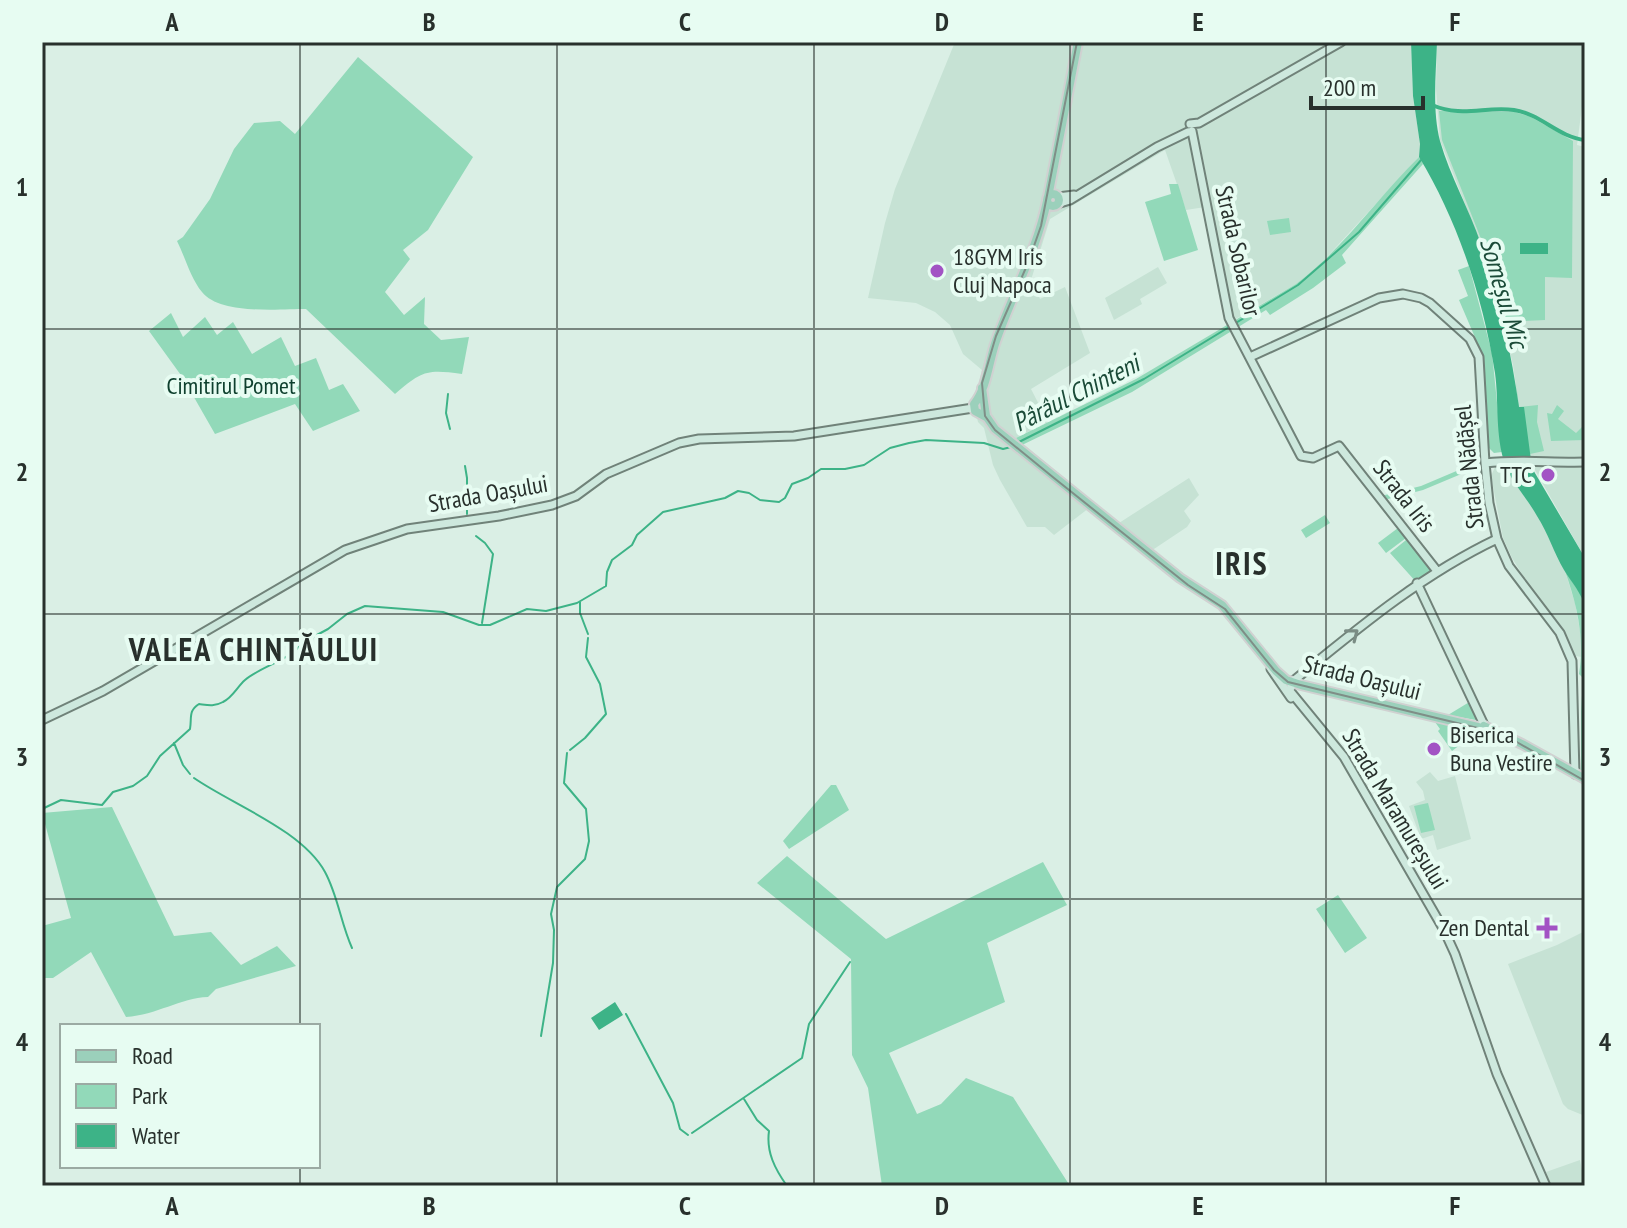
<svg xmlns="http://www.w3.org/2000/svg" width="1627" height="1228" font-family="'PT Sans Narrow',sans-serif">
	<style>
		.built { fill: #c6e2d4 }
		.green { fill: #92d9b9 }
		.water { fill: #3db387 }
		.lines { fill: none; stroke-linecap: round; stroke-linejoin: round }
		.stream { stroke: #3db387; stroke-width: 2 }
		.canal { stroke: #3db387; stroke-width: 4 }
		.secondary-casing { stroke: #708279; stroke-width: 11 }
		.primary-casing { stroke: #d0d1d1; stroke-width: 12 }
		.secondary { stroke: #cde8dd; stroke-width: 7 }
		.primary { stroke: #9bd0bb; stroke-width: 8 }
		.tram { stroke: #7f8e87; stroke-width: 2 }
		.oneway { stroke: #7a8c84 }
		.grid { fill: none; stroke: #28302c; stroke-width: 2; stroke-opacity: 0.55 }
		.poi-dot { fill: #a253c4; stroke: #e7fcf2; stroke-width: 3 }
		.labels { text-anchor: middle; stroke-width: 8; stroke-linejoin: round; paint-order: stroke }
		.street-label { font-size: 24px; fill: #28302c; stroke: #e7fcf2 }
		.poi-label { font-size: 24px; fill: #28302c; stroke: #e7fcf2; text-anchor: start }
		.park-label { font-size: 24px; fill: #0e402e; stroke: #e7fcf2 }
		.water-label { font-size: 26px; font-style: italic; fill: #1b4b38; stroke: #e7fcf2 }
		.district-label { font-size: 32px; font-weight: bold; letter-spacing: 2px; fill: #28302c; stroke: #e7fcf2 }
		.neatline { fill: none; stroke: #28302c; stroke-width: 3 }
		.grid-label { font-size: 26px; text-anchor: middle; font-weight: bold; fill: #28302c }
	</style>
	<rect width="100%" height="100%" fill="#daefe5"/>
	<path class="built" d="M955,42H1411L1413,96L1420,144L1419,157L1315,270L1296,284L1234,320L1218,270L1205,207L1186,210L1165,150L1050,219L1031,280L1040,299L1065,287L1090,353L1031,389L1048,422L1016,438L1119,523L1189,478L1199,495L1184,511L1191,521L1187,527L1151,551L1089,508L1054,535L1045,527H1027L1000,480L993,465L984,428L978,422L974,404L982,370L963,354L950,325L935,312L916,303L868,298L885,223L895,189Z
		M1437,42H1585V84L1577,145L1585,147V558L1531,463L1524,407H1519L1513,365L1497,296L1481,245L1440,140L1436,89Z
		M1158,267L1167,283L1140,299L1142,304L1114,320L1105,298Z
		M1505,464L1517,486L1540,519L1565,571L1575,603L1581,636L1582,657L1575,656L1564,632L1532,590L1512,558L1503,538L1491,476L1496,465Z
		M1430,772L1438,781L1455,776L1471,839L1437,850L1433,835L1421,839L1409,806L1425,800L1423,791L1416,782Z
		M1585,931V1116L1568,1109L1563,1104L1508,964L1557,945Z
		M1580,1160L1585,1186H1550L1546,1172Z"/>
	<path class="green" d="M358,57L473,157L428,230L403,250L410,259L385,292L404,315L425,297L424,324L441,340L469,337L462,374C426,369 422,371 395,394L306,309C279,309 220,315 202,292C191,279 185,257 177,241L183,237L210,199L234,149L254,123L280,121L295,134Z
		M1439,111L1515,112L1531,117L1573,141L1572,278L1545,277V320L1505,322L1483,244L1442,140Z
		M1419,157L1423,164L1342,255L1346,263L1313,288L1270,315L1266,310L1132,392L1022,445L1016,438L1136,379L1296,284C1344,248 1377,198 1419,157Z
		M1169,184H1178L1198,250L1164,261L1145,202L1171,194Z
		M1289,218L1291,232L1270,235L1267,221Z
		M1469,266L1492,353L1502,452L1494,453L1489,448L1483,356L1459,300L1468,296L1458,270Z
		M171,313L183,337L205,317L217,335L233,322L252,354L281,337L295,366L316,358L329,390L343,384L360,411L313,431L295,404L215,434L183,378L149,331Z
		M1516,383L1519,407L1538,405L1537,422L1544,451L1530,454L1532,468L1523,463Z
		M1557,405L1564,411L1558,419L1576,433L1582,427L1585,429V440L1551,441L1547,413L1552,414Z
		M1473,464L1478,467L1423,490L1384,500L1381,496L1421,486Z
		M1325,515L1330,523L1306,538L1301,530Z
		M1398,528L1406,538L1386,553L1378,543Z
		M1411,536L1437,571L1417,583L1390,553Z
		M1565,571L1580,593L1585,607V793L1581,782V712L1583,678L1579,674C1585,638 1577,605 1565,571Z
		M1471,701L1478,719L1476,720L1448,715Z
		M1435,722L1472,731L1473,735L1452,751L1438,731L1440,729Z
		M831,785H836L849,810L789,849L783,841Z
		M1428,803L1435,830L1421,833L1414,806Z
		M112,807L174,936L211,932L241,965L277,946L296,966L216,989L208,997C180,998 157,1015 126,1017L91,952L53,978H42V926L71,918L42,813Z
		M787,856L886,939L1043,862L1067,905L987,943L1005,1002L889,1053L917,1114L941,1104L966,1078L1013,1097L1070,1186H882L868,1088L852,1055L851,959L757,883Z
		M1338,895L1367,938L1345,953L1316,909Z"/>
	<path class="water" d="M1411,42H1437C1436,74 1432,110 1440,141C1450,176 1469,209 1481,244C1499,297 1511,351 1519,407H1524L1532,468L1585,558V607C1581,592 1572,583 1564,570C1554,553 1548,533 1537,516C1527,498 1512,483 1505,464C1495,436 1499,402 1495,373C1483,298 1458,221 1419,157L1420,144L1413,96Z
		M1520,243H1548V254H1520Z
		M615,1002L623,1015L599,1030L591,1018Z"/>
	<g class="lines">
		<path class="stream" d="M448,394L446,413L450,429
			M1017,443L1144,379L1298,285L1359,232L1422,159
			M465,466L467,478V514
			M476,536L485,543L493,554L482,623
			M580,602V613L588,634
			M174,743L183,765L190,774
			M570,750L585,738L606,714L600,684L586,657L588,638
			M194,778C233,805 302,830 325,872C338,896 341,924 352,948
			M42,809L61,800L102,805L113,792L133,786L147,776L160,756L190,729C192,718 188,711 199,704C207,705 214,707 223,702C233,697 237,687 245,680C260,667 292,659 302,643L328,629L347,614L365,606L443,612L479,625H490L527,609L546,611L577,603L606,586L607,572L612,560L632,545L637,535L663,512L725,498L738,491L749,493L760,500L779,502L785,498L792,484L808,478L821,469H845L864,465L890,448L909,443L926,440L984,443L1003,449L1011,447
			M626,1014L673,1103L680,1129L688,1135
			M541,1036L553,963L554,930L551,914L557,887L585,859L589,841L586,809L564,783L567,753
			M744,1099L757,1120L769,1131C766,1152 775,1169 787,1186
			M692,1133L802,1058L809,1024L850,962"/>
		<path class="canal" d="M1432,105C1462,118 1485,106 1514,110C1541,114 1558,137 1585,140"/>
		<g class="secondary-casing">
			<path id="secondary" d="M1190,124L1199,123L1341,42
				M1192,131L1229,318L1301,456L1313,458L1339,446L1437,571
				M1058,197L1074,195
				M1057,204L1070,200L1157,147L1188,132
				M1250,357L1379,298L1403,294L1421,298L1430,303L1470,339L1479,357L1485,463L1489,503L1497,539L1509,566L1560,633L1572,661L1575,774
				M1485,463C1519,459 1551,463 1585,462
				M1497,539C1421,575 1357,629 1292,682L1290,691L1344,757L1444,930L1455,954L1497,1074L1546,1186
				M1417,583L1486,729
				M1271,669L1291,698
				M42,720L103,691L345,550L407,529L499,516L552,505L576,496L606,474L679,443L699,439L794,436L973,408"/>
		</g>
		<g class="primary-casing">
			<path id="primary" d="M1047 200a6 6 0 1 1 12 0a6 6 0 1 1-12 0Z
				M1048,197L1078,42
				M982,388L986,416L995,429L1180,578L1222,605L1276,671L1286,680L1301,685L1486,729
				M986,417L975,411L974,404C987,389 989,360 996,341C1013,293 1037,250 1047,201
				M1484,726L1522,744L1585,779"/>
		</g>
		<use href="#secondary" class="secondary"/>
		<use href="#primary" class="primary"/>
		<path class="tram" d="M1077,42L1041,226L1028,263L996,336L982,383L985,416L995,430L1054,478L1188,585L1225,609L1274,670L1288,682L1486,730L1515,741L1585,781"/>
	</g>
	<defs><path id="oneway-chevron" d="M-2-3.5L2.5 0L-2 3.5" fill="none" stroke-width="1.6" stroke-linecap="round" stroke-linejoin="round" transform="scale(2)"/></defs>
	<use class="oneway" href="#oneway-chevron" transform="translate(1353 634) rotate(-38)"/>
	<path class="grid" d="M300,42V1026M557,42V1186M814,42V1186M1070,42V1186M1326,42V1186M42,329H1585M42,614H1585M42,899H1585M300,1166V1186"/>
	<g class="poi-dot">
		<circle cx="937" cy="271" r="8"/>
		<circle cx="1548" cy="475" r="8"/>
		<circle cx="1434" cy="749" r="8"/>
		<path d="M1543 916h8v8h8v8h-8v8h-8v-8h-8v-8h8z"/>
	</g>
	<g class="labels">
		<g class="street-label">
			<text transform="translate(1238 251) rotate(77)" y="8">Strada Sobarilor</text>
			<text transform="translate(1469 467) rotate(-96)" y="8">Strada Nădășel</text>
			<text transform="translate(488 494) rotate(-10)" y="8">Strada Oașului</text>
			<text transform="translate(1404 496) rotate(52)" y="8">Strada Iris</text>
			<text transform="translate(1362 678) rotate(14)" y="8">Strada Oașului</text>
			<text transform="translate(1395 809) rotate(59)" y="8">Strada Maramureșului</text>
		</g>
		<g class="poi-label">
			<text x="953" y="265">18GYM Iris<tspan x="953" dy="28">Cluj Napoca</tspan></text>
			<text x="1532" y="483" text-anchor="end">TTC</text>
			<text x="1450" y="743">Biserica<tspan x="1450" dy="28">Buna Vestire</tspan></text>
			<text x="1529" y="936" text-anchor="end">Zen Dental</text>
		</g>
		<g class="park-label">
			<text x="231" y="394">Cimitirul Pomet</text>
		</g>
		<g class="water-label">
			<text transform="translate(1504 293) rotate(74)" y="9">Someșul Mic</text>
			<text transform="translate(1076 393) rotate(-27)" y="9">Pârâul Chinteni</text>
		</g>
		<g class="district-label">
			<text x="1242" y="575">IRIS</text>
			<text x="254" y="661">VALEA CHINTĂULUI</text>
		</g>
	</g>
	<rect width="1627" height="1228" fill="none" stroke="#e7fcf2" stroke-width="88"/>
	<rect x="60" y="1024" width="260" height="144" fill="#e7fcf2" stroke="#9baaa3" stroke-width="2"/>
	<rect x="76" y="1050" width="40" height="12" fill="#9bd0bb" stroke="#9baaa3" stroke-width="2"/>
	<text x="132" y="1064" font-size="24" fill="#28302c">Road</text>
	<rect x="76" y="1084" width="40" height="24" fill="#92d9b9" stroke="#9baaa3" stroke-width="2"/>
	<text x="132" y="1104" font-size="24" fill="#28302c">Park</text>
	<rect x="76" y="1124" width="40" height="24" fill="#3db387" stroke="#9baaa3" stroke-width="2"/>
	<text x="132" y="1144" font-size="24" fill="#28302c">Water</text>
	<path d="M1311 96v12h112v-12" fill="none" stroke="#28302c" stroke-width="4"/>
	<text x="1323" y="96" font-size="24" fill="#28302c" stroke="#e7fcf2" stroke-width="6" paint-order="stroke">200 m</text>
	<rect x="44" y="44" width="1539" height="1140" class="neatline"/>
	<g class="grid-label">
		<text x="172" y="31">A</text>
		<text x="429" y="31">B</text>
		<text x="685" y="31">C</text>
		<text x="942" y="31">D</text>
		<text x="1198" y="31">E</text>
		<text x="1455" y="31">F</text>
		<text x="22" y="196">1</text>
		<text x="1605" y="196">1</text>
		<text x="22" y="481">2</text>
		<text x="1605" y="481">2</text>
		<text x="22" y="766">3</text>
		<text x="1605" y="766">3</text>
		<text x="22" y="1051">4</text>
		<text x="1605" y="1051">4</text>
		<text x="172" y="1215">A</text>
		<text x="429" y="1215">B</text>
		<text x="685" y="1215">C</text>
		<text x="942" y="1215">D</text>
		<text x="1198" y="1215">E</text>
		<text x="1455" y="1215">F</text>
	</g>
</svg>
